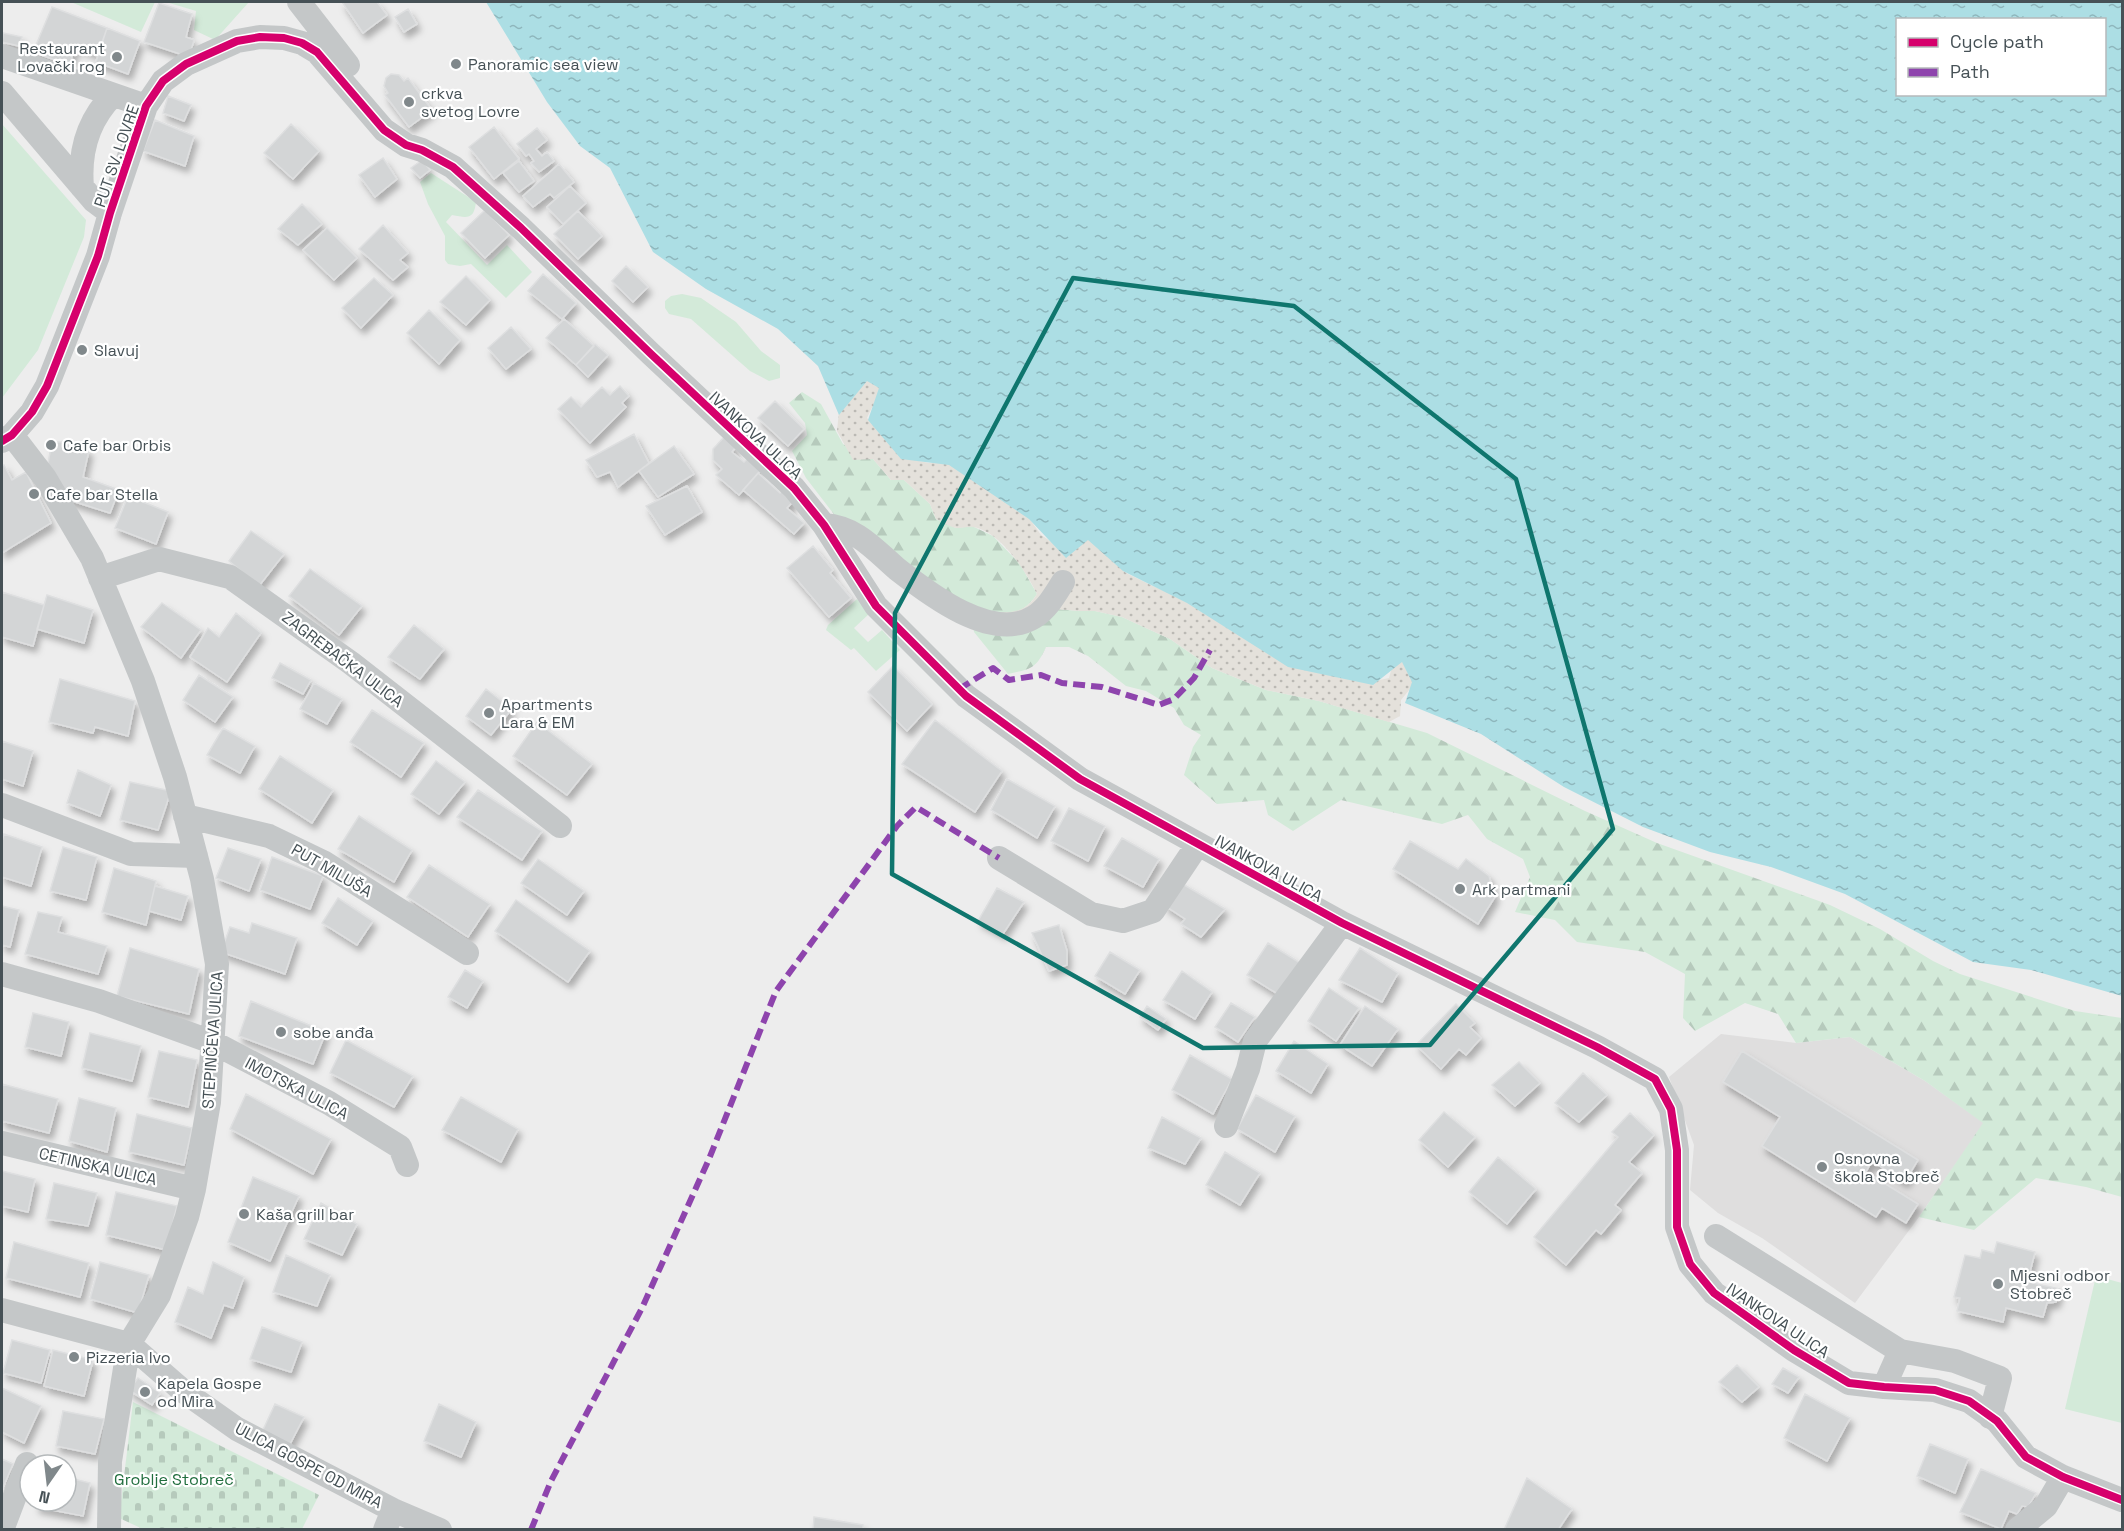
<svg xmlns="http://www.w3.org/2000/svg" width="2124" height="1531" font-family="'Space Grotesk',sans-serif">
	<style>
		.education { fill: #dfdede }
		.green { fill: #d3ead9 }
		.forest { fill: url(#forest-firs) }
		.sand { fill: url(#sand-dots) }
		.cemetery { fill: url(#cemetery-stones) }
		.water { fill: url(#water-ripples); fill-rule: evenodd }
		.building { fill: #d3d5d6; stroke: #dedfe0; stroke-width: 1.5; filter: url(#shadow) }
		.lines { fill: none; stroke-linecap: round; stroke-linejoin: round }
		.minor { stroke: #c4c7c8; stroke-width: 24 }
		.quiet { stroke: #8e44ad; stroke-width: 6; stroke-dasharray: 12 6; stroke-linecap: butt }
		.cycleway-casing { stroke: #fff; stroke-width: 11 }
		.cycleway { stroke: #d6006c; stroke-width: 8 }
		.marked { fill: none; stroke: #0f766e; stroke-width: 4.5; stroke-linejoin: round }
		.poi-dot { fill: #80888b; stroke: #fff; stroke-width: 2 }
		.labels { text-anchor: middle; stroke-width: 4.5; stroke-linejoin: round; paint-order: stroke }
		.poi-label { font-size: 16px; fill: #465156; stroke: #fff; text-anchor: start }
		.street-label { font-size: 16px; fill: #465156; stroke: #fff }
		.park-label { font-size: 16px; fill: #216e3e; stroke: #fff }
	</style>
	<defs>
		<pattern id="forest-firs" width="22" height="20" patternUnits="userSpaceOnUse" patternTransform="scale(1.5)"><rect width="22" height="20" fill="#d3ead9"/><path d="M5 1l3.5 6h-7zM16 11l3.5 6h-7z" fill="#b6cabc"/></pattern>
		<pattern id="sand-dots" width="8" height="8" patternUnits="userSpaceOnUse" patternTransform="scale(1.5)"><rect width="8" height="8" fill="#e4e1db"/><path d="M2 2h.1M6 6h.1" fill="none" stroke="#bbb9b4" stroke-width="1.8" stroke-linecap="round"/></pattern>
		<pattern id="cemetery-stones" width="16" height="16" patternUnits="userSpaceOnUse" patternTransform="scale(1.5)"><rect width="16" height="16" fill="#d3ead9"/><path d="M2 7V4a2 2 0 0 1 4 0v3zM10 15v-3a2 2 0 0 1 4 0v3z" fill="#b6cabc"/></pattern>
		<pattern id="water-ripples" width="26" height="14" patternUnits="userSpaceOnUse" patternTransform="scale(1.5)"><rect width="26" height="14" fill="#acdee4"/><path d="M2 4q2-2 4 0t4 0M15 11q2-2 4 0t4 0" fill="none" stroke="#8eb6bc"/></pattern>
		<filter id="shadow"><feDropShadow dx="3.5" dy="6" stdDeviation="3" flood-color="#0004"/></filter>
	</defs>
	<rect width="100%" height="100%" fill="#ededed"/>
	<path class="education" d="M1721,1034L1796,1043L1850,1037L1925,1081L1984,1123L1919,1217L1855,1303L1762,1238L1718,1213L1690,1190L1694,1145L1669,1077Z"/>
	<path class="green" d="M71,2H155L141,32Z
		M166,2H249L215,40L194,30L196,11Z
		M2,124L86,220L84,237L38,350L2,398Z
		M431,173L476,202C474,220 467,218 452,215L446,222L487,265L507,245L532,272L506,298L471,264L460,266L448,264L445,260V236L428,204L420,182Z
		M682,294L701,298L736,322L761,351L780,365V378L769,381L750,371L691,319L669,314L665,308V301L671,296Z
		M857,599L870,613L854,628L868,642L882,630L900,650L876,671L854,648L851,650L826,630L828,625Z
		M2096,1276L2122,1283V1423L2065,1409Z"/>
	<path class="forest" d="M802,392L821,404L843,444L873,459L891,480H904L930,504L936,519L956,528L972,526L993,536L1020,564L1037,594C1026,612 1006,617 988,625L1056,609L1080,611H1095L1122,617L1170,639L1212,668L1266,690L1319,701L1427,733L1585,811L1657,843L1830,905L1880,929L1933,961L1960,974L2075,1011L2122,1018V1197L2086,1187L2036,1178L1974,1230L1919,1217L1983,1123L1925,1081L1850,1037L1796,1043L1778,1014L1745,1003L1695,1031L1683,1018L1685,974L1645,952L1577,942L1555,920L1515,912L1530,877L1523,859L1487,839L1468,815L1442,824L1341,800L1293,831L1268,815L1264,800L1217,804L1184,775L1193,747L1201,735L1184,725L1174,708L1146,691L1126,686L1088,656L1069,647H1046C1036,669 1031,669 1008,674L974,632L971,609L860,548L806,478L792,451L807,435L805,423L789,403Z"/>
	<path class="sand" d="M875,378L882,386C879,398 872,406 867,418L900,453L914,460L929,463L947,461L1029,518L1041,535L1070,554L1076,543L1092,537L1126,573L1155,587L1190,600L1370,682L1389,678L1392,667L1403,661L1414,684L1401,700L1400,716L1389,722L1319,701L1266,690L1212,668L1170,639L1122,617L1095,611H1080L1056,609L1047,616L984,613C1007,612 1024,616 1037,594C1026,571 1000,531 973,527C968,526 963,528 958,528C951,528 943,522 936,519L930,504L904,480H891L873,459L853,460L837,431L839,411L864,380Z"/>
	<path class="cemetery" d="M133,1402L319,1495L302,1529H143L119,1518Z"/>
	<path class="water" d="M486,2H2122V996L2031,970L1973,962L1845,894L1771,867L1710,852L1643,827L1564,787L1481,734L1405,703L1412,682L1402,662L1373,685L1288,667L1187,603L1123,571L1088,540L1066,558L1029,519L949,465L901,459L868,420L879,388L867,381L839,415L818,366L778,329L706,289L653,252L610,168L580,146L547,102ZM1898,20H2104V94H1898Z"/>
	<path class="building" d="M342,2H377L387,15L363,33Z
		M159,3L192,14L186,37L194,40L189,57L144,42Z
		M52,7L107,28L98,54L76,46L69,65L33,52Z
		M408,9L417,24L404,32L395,17Z
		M107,28L140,41L128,74L96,62Z
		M3,33L22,37L19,46L2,42Z
		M391,74L399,75L404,81L408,78L432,110L409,127L385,95L388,93L384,86L386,78Z
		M168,96L191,105L184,121L163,113Z
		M155,120L194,136L185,166L143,151Z
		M291,124L319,151L293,179L264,153Z
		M494,127L519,159L494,179L469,147Z
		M537,128L547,140L536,149L542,156L547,152L554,161L539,172L531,163L534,161L529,154L526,156L517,144Z
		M383,158L397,179L375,197L359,175Z
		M422,160L430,170L420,178L411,168Z
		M519,161L534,181L519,192L503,173Z
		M559,164L574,182L554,198L550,194L533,207L523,196Z
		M570,186L586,203L563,224L547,207Z
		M302,204L322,224L298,245L278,229Z
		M485,210L509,235L485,258L461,233Z
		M578,211L602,236L578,259L554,234Z
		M383,225L408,253L400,260L408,267L393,280L359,249Z
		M327,228L357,258L334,280L303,250Z
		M626,266L648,287L633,302L612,281Z
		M543,274L576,303L562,319L528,291Z
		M466,276L490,300L466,325L440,302Z
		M374,278L393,295L361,328L342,308Z
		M429,310L460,340L439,364L407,333Z
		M564,319L594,346L576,365L546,338Z
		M511,327L531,349L506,369L488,348Z
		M595,344L608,355L588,377L576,365Z
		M620,386L629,396L622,403L626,407L590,443L558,409L571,397L581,407L602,387L610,395Z
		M775,401L804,429L788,446L758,418Z
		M634,434L649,463L618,487L610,472L597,477L586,460Z
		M724,437L736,447L732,452L744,462L748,458L761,470L739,495L716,475L722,469L713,460V449Z
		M52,442H61L89,450L83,477L119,490L110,513L66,499L47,468Z
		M674,446L694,474L658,497L639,471Z
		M4,465L12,480L26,472L51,523L2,553V466Z
		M758,473L780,493L783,489L795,500L787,508L804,523L794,534L743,490Z
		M687,486L702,512L665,535L646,506Z
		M128,496L168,512L156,544L115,528Z
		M251,531L284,554L259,586L229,561Z
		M813,546L833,570L830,573L851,598L829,617L787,568Z
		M310,569L362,606L339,635L289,596Z
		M2,592L44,605L33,646L2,637Z
		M47,595L93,610L84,643L37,629Z
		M162,603L201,630L181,658L141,627Z
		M236,613L261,633L227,682L190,657L208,628L219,637Z
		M414,625L444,649L420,679L388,657Z
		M280,663L311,680L303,694L272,678Z
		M893,666L932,704L907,731L868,692Z
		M199,675L233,697L215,722L183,700Z
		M60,679L135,701L128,736L95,727L93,733L49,722Z
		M314,683L342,699L327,724L300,709Z
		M486,689L512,709L491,735L466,716Z
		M372,710L424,743L401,777L350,742Z
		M935,720L1002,771L975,812L902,764Z
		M537,722L592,764L567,795L513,756Z
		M223,728L255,746L240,773L207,755Z
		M2,741L33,751L23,786L2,779Z
		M280,756L333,790L312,823L259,789Z
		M436,761L465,782L439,814L411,794Z
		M78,770L111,785L100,816L67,803Z
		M1007,779L1055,806L1037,838L991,810Z
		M130,782L171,791L158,830L120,820Z
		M478,790L542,831L522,860L457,817Z
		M1069,808L1105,826L1088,861L1051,841Z
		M359,816L412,850L394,882L338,849Z
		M4,834L42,847L31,886L2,877V841Z
		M1122,838L1159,859L1143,887L1104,866Z
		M1410,841L1458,869L1466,859L1489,876L1495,897L1478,924L1393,869Z
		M63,847L97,857L86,900L50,891Z
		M228,848L261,859L249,891L216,878Z
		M272,857L323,876L310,909L260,890Z
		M538,859L584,891L567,915L521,883Z
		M429,865L490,904L468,937L407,897Z
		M114,868L156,881L146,925L102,912Z
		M1181,883L1225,909L1201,937L1181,924L1185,919L1164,905Z
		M155,886L188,896L181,920L149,911Z
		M997,888L1024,902L1003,934L978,921Z
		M338,898L373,921L357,945L322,923Z
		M516,900L590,951L568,982L495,931Z
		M2,906L19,910L10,947L2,945Z
		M38,912L62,917L58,932L107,946L98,974L25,954Z
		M252,923L297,938L285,974L221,952L230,927L249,933Z
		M1059,925L1067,951V965L1049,971L1032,933Z
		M1268,943L1302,964L1281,996L1247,975Z
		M130,948L199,969L189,1014L117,996Z
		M1360,948L1398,973L1382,1002L1339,980Z
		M1110,952L1140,970L1125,994L1095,976Z
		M465,970L483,981L467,1008L448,997Z
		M1182,971L1212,992L1195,1019L1163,1000Z
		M1329,988L1359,1008L1336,1041L1308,1021Z
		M251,1001L326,1032L313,1064L239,1036Z
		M1231,1003L1255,1017L1238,1042L1215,1027Z
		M1456,1004L1475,1023L1470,1027L1481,1038L1466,1055L1459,1049L1441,1069L1416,1045Z
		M1147,1006L1166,1019L1158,1030L1140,1017Z
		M1365,1006L1398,1029L1372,1066L1340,1045Z
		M33,1013L69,1022L61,1056L25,1047Z
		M90,1033L141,1046L132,1081L82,1068Z
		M346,1040L413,1076L394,1107L330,1073Z
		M1294,1041L1328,1064L1311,1093L1276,1071Z
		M159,1051L197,1060L188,1107L148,1097Z
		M1742,1051L1918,1160L1905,1182L1872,1161L1866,1172L1918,1204L1906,1223L1882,1208L1876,1217L1762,1146L1780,1117L1723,1082Z
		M1190,1055L1232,1079L1213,1114L1172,1090Z
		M1519,1062L1540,1083L1515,1106L1492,1085Z
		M1583,1073L1607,1095L1579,1122L1555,1103Z
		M2,1084L58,1099L49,1133L2,1121Z
		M246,1094L331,1139L313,1174L230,1129Z
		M1256,1095L1295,1116L1275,1152L1237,1129Z
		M461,1097L518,1129L501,1162L442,1130Z
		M79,1098L116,1108L107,1152L69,1141Z
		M1444,1112L1475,1137L1448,1167L1419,1140Z
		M1630,1113L1654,1135L1629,1162L1642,1173L1615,1205L1621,1210L1601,1234L1596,1230L1566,1265L1534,1237L1618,1137L1612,1132Z
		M137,1114L192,1128L184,1165L129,1152Z
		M1162,1117L1201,1138L1185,1164L1148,1148Z
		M1225,1152L1260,1173L1240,1205L1206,1185Z
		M1498,1157L1536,1189L1507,1224L1469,1192Z
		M2,1171L35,1179L28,1212L2,1206Z
		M253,1177L299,1196L270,1261L228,1242Z
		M54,1183L97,1193L88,1226L46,1219Z
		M116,1192L177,1206L166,1250L106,1235Z
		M321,1203L357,1224L342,1255L304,1239Z
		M14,1242L89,1263L80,1297L6,1278Z
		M1997,1242L2035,1252L2030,1272L2021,1270L2019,1280L2060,1289L2056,1302L2047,1303L2043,1317L2006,1308L2003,1322L1957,1311L1960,1298L1954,1297L1965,1255L1980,1258L1982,1250L1994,1253Z
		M286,1255L330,1275L317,1306L273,1292Z
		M100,1262L149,1275L138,1313L90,1299Z
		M213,1262L244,1277L233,1308L224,1305L211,1338L175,1322L188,1287L203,1294Z
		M262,1327L302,1342L291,1372L250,1359Z
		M12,1340L50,1350L41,1383L3,1373Z
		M53,1350L93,1360L84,1396L44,1386Z
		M1737,1365L1759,1387L1742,1402L1719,1382Z
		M1783,1368L1799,1377L1788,1393L1772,1384Z
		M138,1378L160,1393L152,1405L129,1390Z
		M2,1388L41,1406L24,1443L2,1432Z
		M1805,1394L1850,1418L1827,1461L1784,1438Z
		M275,1404L304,1417L290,1444L261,1434Z
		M439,1404L476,1422L461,1457L424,1441Z
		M63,1411L104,1419L95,1454L56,1446Z
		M1930,1444L1968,1459L1955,1493L1917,1476Z
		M2,1459L13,1464L2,1490Z
		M1981,1469L2036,1493L2028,1507L2022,1506L2017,1514L2009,1511L2001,1529L1960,1512Z
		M66,1477L90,1483L83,1516L36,1507L37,1501H66Z
		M1527,1478L1572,1509L1558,1530H1504Z
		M814,1517L863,1525V1530H813Z"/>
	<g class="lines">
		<path class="minor" d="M299,2L348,65
			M2,56L146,106
			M2,93L94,201L110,213
			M82,187C79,152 88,120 113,95
			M12,435L45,478L92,558L143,681L175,777L202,879L217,964L209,1102L194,1189L187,1217L159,1295L129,1344L110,1461L109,1530
			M2,441L12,435L32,412L47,386L98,256L110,213L146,106L163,81L186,64L237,41L260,37L284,38L302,43L317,52L384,130L406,145L422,150L453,167L521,228L651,354L794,488L824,525L876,606L966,696L1080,779L1342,923L1597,1047L1655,1079L1671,1109L1677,1150V1227L1690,1264L1714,1293L1794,1350L1849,1383L1884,1387L1935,1390L1969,1401L1997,1421L2026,1457L2063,1477L2122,1500
			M824,525C856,527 874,549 897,569C929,594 992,643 1034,617C1047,609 1055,595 1063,582
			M100,578L159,559L230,577L351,663L560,826
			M2,805L131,854L196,856
			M185,816L269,836L323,862L467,953
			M999,858L1091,914L1123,921L1153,911L1198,844
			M2,974L99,1001L212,1042L329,1103L400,1147L407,1165
			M1226,1126L1248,1069L1255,1041L1342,923
			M2,1143L194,1189
			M1716,1236L1900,1351L1884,1387
			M2,1310L129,1344L183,1391L237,1429L393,1510L440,1530
			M1900,1351L1955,1361L2000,1378L1990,1417
			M2,1530L27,1464
			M385,1530L393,1510
			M2017,1530L2046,1506L2063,1477"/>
		<path class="quiet" d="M959,689L993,668L1009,680L1041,675L1062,683L1102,687L1159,705L1174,699L1194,678L1210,650
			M531,1530L551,1481L642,1308L709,1159L776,991L897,826L916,807L999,858"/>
		<g class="cycleway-casing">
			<path id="cycleway" d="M2,441L12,435L32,412L47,386L98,256L110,213L146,106L163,81L186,64L237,41L260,37L284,38L302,43L317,52L384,130L406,145L422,150L453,167L521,228L651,354L794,488L824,525L876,606L966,696L1080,779L1342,923L1597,1047L1655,1079L1671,1109L1677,1150V1227L1690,1264L1714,1293L1794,1350L1849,1383L1884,1387L1935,1390L1969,1401L1997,1421L2026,1457L2063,1477L2122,1500"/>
		</g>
		<use href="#cycleway" class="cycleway"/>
	</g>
	<path class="marked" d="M1073,278L1294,306L1516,479L1613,829L1430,1045L1203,1048L892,874L895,613Z"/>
	<g class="poi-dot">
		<circle cx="117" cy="57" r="6"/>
		<circle cx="456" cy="64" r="6"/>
		<circle cx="409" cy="102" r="6"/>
		<circle cx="82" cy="350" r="6"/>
		<circle cx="51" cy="445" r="6"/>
		<circle cx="34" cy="494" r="6"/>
		<circle cx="489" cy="713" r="6"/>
		<circle cx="1460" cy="889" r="6"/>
		<circle cx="281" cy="1032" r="6"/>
		<circle cx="1822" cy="1167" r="6"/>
		<circle cx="244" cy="1214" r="6"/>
		<circle cx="1998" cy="1284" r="6"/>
		<circle cx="74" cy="1357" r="6"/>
		<circle cx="145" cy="1392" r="6"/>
	</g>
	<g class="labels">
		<g class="poi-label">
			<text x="105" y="54" text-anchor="end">Restaurant<tspan x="105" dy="18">Lovački rog</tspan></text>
			<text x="468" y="70">Panoramic sea view</text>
			<text x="421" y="99">crkva<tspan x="421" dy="18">svetog Lovre</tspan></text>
			<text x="94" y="356">Slavuj</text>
			<text x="63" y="451">Cafe bar Orbis</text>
			<text x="46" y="500">Cafe bar Stella</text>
			<text x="501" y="710">Apartments<tspan x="501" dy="18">Lara &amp; EM</tspan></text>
			<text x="1472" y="895">Ark partmani</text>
			<text x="293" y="1038">sobe anđa</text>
			<text x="1834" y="1164">Osnovna<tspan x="1834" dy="18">škola Stobreč</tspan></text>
			<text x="256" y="1220">Kaša grill bar</text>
			<text x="2010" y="1281">Mjesni odbor<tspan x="2010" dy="18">Stobreč</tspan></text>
			<text x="86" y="1363">Pizzeria Ivo</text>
			<text x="157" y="1389">Kapela Gospe<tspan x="157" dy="18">od Mira</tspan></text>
		</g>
		<g class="street-label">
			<text transform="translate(116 156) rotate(-71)" y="6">PUT SV. LOVRE</text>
			<text transform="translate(756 435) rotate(43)" y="6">IVANKOVA ULICA</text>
			<text transform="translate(343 659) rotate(37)" y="6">ZAGREBAČKA ULICA</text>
			<text transform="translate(1269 868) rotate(29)" y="6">IVANKOVA ULICA</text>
			<text transform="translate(332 870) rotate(30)" y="6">PUT MILUŠA</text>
			<text transform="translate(212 1040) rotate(-86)" y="6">STEPINČEVA ULICA</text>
			<text transform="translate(297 1088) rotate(28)" y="6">IMOTSKA ULICA</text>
			<text transform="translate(98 1166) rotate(13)" y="6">CETINSKA ULICA</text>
			<text transform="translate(1778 1320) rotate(34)" y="6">IVANKOVA ULICA</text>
			<text transform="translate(309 1465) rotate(28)" y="6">ULICA GOSPE OD MIRA</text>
		</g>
		<g class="park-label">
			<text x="174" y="1485">Groblje Stobreč</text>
		</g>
	</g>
	<rect width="2124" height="1531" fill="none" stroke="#465156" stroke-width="6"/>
	<rect x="1896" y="18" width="210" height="78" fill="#ffffff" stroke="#b5b9bb" stroke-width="1.5"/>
	<rect x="1908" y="38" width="30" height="9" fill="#d6006c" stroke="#b5b9bb" stroke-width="1.5"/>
	<text x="1950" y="48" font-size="18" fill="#465156">Cycle path</text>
	<rect x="1908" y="68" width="30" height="9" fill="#8e44ad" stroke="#b5b9bb" stroke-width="1.5"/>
	<text x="1950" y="78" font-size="18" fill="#465156">Path</text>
	<g transform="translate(48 1483) rotate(194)"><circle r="28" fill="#ffffff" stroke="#b5b9bb" stroke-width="1.5"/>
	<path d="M0-4.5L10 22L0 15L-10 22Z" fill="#80888b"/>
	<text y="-9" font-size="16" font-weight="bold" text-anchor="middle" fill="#465156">N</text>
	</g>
</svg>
